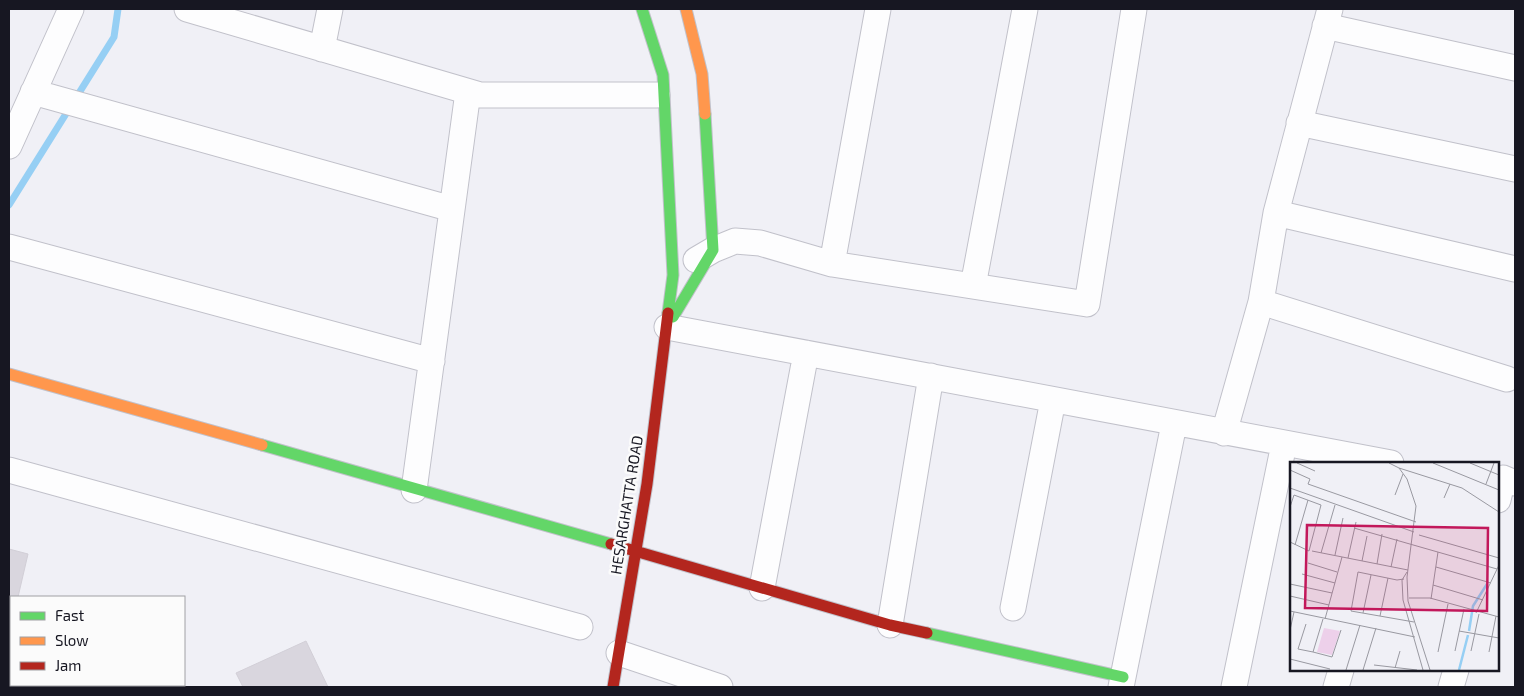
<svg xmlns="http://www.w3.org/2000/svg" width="1524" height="696" font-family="'Exo 2',sans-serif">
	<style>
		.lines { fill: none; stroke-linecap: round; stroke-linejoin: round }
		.stream { stroke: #96cff4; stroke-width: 7 }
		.building { fill: #d9d6de; stroke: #d2cfd7 }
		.lane-casing { stroke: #c1c1ca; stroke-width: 14 }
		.street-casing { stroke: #c1c1ca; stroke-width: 27 }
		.fast-casing { stroke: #c1c1ca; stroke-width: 13 }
		.slow-casing { stroke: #c1c1ca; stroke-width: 13 }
		.jam-casing { stroke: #c1c1ca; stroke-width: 13 }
		.lane { stroke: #fdfdfe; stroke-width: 12 }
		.street { stroke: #fdfdfe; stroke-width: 25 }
		.fast { stroke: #63d668; stroke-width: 11 }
		.slow { stroke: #ff974d; stroke-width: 11 }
		.jam { stroke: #b3261e; stroke-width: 11 }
		.labels { text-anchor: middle; stroke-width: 5; stroke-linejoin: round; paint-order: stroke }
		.street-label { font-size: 15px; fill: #171722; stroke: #fbfbfb }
		.inset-river { fill: none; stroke: #96cff4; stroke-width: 2.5 }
		.inset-road { fill: none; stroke: #9999a1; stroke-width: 1 }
		.view { fill: #c2185b; fill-opacity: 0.15; stroke: #c2185b; stroke-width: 2.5 }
		.inset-edge { fill: none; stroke: #171722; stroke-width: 2.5 }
	</style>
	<rect width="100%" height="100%" fill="#f0f0f6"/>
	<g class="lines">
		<path class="stream" d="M9,205L114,37L118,9"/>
	</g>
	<path class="building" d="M9,549L28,554L18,597H11L9,631Z
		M306,641L328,687H243L236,673Z"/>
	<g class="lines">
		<g class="lane-casing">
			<path id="lane" d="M9,648L11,649
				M109,685L116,687"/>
		</g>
		<g class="street-casing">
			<path id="street" d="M187,9L480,95H657
				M1325,26L1515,68
				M322,49L330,9
				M33,92L452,209
				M1299,123L1515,169
				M9,146L71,9
				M1276,213L1515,269
				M9,247L432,361
				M696,260L713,250L735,241L760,243L832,264L1087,304L1134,9
				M832,264L878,9
				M973,286L1025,9
				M1261,302L1507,379
				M667,327L1391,463
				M1224,433L1261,302L1276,213L1330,9
				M9,470L580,627
				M414,490L468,92
				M1498,500L1503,478L1515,483
				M762,588L806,353
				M1013,608L1053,400
				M890,625L931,376
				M619,653L720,687
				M1121,687L1174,424
				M1234,687L1284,444
				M1336,687L1341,670
				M1451,687L1456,670"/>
		</g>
		<g class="fast-casing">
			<path id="fast" d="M642,9L663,75L673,275L668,313
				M673,317L713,250L705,114
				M262,445L611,544
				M927,633L1123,677"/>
		</g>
		<g class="slow-casing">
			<path id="slow" d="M686,9L702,74L705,114
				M9,374L262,445"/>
		</g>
		<g class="jam-casing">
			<path id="jam" d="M611,544L890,625L927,633
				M613,687L647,484L668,313"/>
		</g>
		<use href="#lane" class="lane"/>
		<use href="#street" class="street"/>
		<use href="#fast" class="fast"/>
		<use href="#slow" class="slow"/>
		<use href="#jam" class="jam"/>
	</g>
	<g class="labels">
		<g class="street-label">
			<text transform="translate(627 505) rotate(-81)" y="5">HESARGHATTA ROAD</text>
		</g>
	</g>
	<g transform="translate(1290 462)">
		<rect width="209" height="209" fill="#f0f0f6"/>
		<path d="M34,166L50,169L42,193L27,190Z" fill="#edd0ea"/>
		<path class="inset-river" d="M179,169L183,144L197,122M169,208L178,173"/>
		<path class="inset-road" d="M7,1L25,9M99,1L109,6L117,17L126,44L117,115L118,139L140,208M143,1L209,28M180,1L209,13M109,6L172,26L209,50M0,8L20,17L18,22L126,60M196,22L204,1M0,26L124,70M105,33L113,12M154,36L160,22M0,45L4,33L31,43L19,89L0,80M64,66L207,107M129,73L209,96M5,83L18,38M22,89L118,108M31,91L45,43M45,93L53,56M58,96L66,60M72,99L77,74M18,101L47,110M87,102L92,72M101,105L107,77M146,105L201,121M117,110L112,118L113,138L133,208M12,112L45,121M114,117L107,118L68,110L61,149L124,160M0,122L42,131M143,123L193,138M0,134L39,143M119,136H140L209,155M141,137L148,90M0,149L125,175M73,151L81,113M186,151L209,103M90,154L98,116M35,157L52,95M16,162L8,187L23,190L33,157M0,168L4,150M169,169L209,176M165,189L174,147M181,189L189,152M23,190L42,195L51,168M148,190L158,142M199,190L206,154M0,197L40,207M84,203L127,208M105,206L110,189M56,208L70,163M73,208L86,166"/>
		<path class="view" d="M17,63L198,66L197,149L15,146Z"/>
		<rect width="209" height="209" class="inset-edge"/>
	</g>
	<rect width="1524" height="696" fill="none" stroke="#171722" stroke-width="20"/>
	<rect x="10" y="596" width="175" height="90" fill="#fbfbfb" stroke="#a0a0a4"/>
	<rect x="20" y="612" width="25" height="8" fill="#63d668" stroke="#a0a0a4"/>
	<text x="55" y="621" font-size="15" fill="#171722">Fast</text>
	<rect x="20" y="637" width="25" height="8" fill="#ff974d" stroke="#a0a0a4"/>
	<text x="55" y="646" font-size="15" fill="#171722">Slow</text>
	<rect x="20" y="662" width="25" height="8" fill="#b3261e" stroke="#a0a0a4"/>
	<text x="55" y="671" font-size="15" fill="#171722">Jam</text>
</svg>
